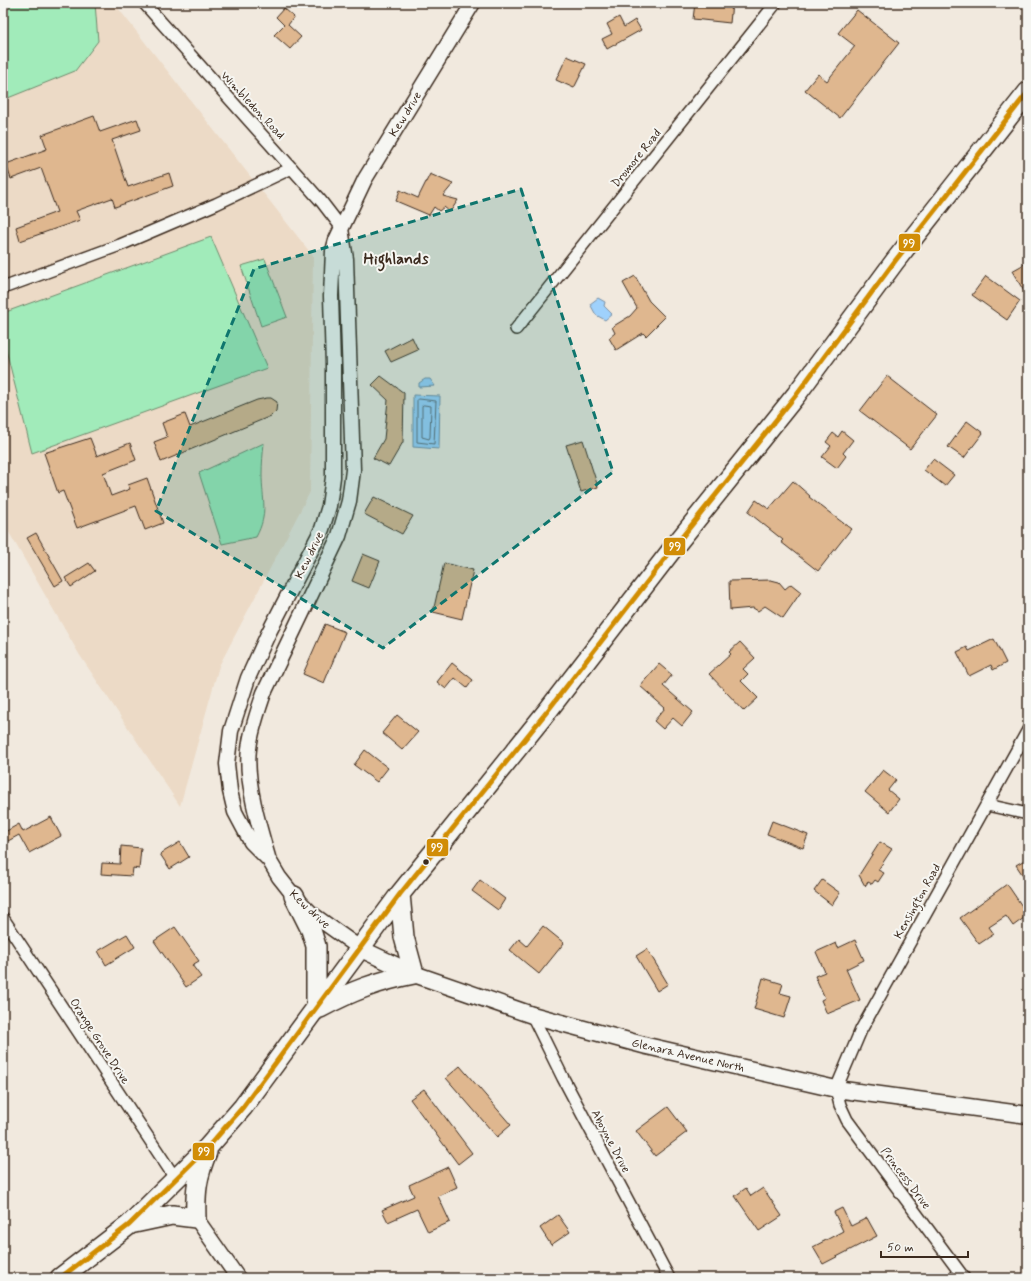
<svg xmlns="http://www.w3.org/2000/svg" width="1031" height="1281" font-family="Mynerve,sans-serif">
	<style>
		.built { fill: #ecdac6 }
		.green { fill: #a1ebba; stroke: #6e8a6c }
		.water { fill: #9fd1fc; stroke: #778ea3 }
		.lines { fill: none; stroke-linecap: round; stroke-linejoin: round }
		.shore { stroke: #636d77; stroke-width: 1 }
		.building { fill: #dfb78f; stroke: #3b2a1e }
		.minor-casing { stroke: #3b2a1e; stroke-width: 14 }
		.tertiary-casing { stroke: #3b2a1e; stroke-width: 17 }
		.secondary-casing { stroke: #3b2a1e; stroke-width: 19 }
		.trunk-casing { stroke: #3b2a1e; stroke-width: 22 }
		.minor { stroke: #f6f6f2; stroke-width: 11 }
		.tertiary { stroke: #f6f6f2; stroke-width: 14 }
		.secondary { stroke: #f6f6f2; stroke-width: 16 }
		.trunk { stroke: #f6f6f2; stroke-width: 19 }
		.bus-1-casing { stroke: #f6f6f2; stroke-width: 8 }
		.bus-1 { stroke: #d18d06; stroke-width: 5 }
		.marked { fill: #0f766e; fill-opacity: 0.2; stroke: #0f766e; stroke-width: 3; stroke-dasharray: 8 5; stroke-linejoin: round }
		.bus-dot { fill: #3b2a1e; stroke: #f6f6f2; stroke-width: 1.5 }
		.labels { text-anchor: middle; stroke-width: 4; stroke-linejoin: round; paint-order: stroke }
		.street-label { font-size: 12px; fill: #3b2a1e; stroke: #f6f6f2 }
		.district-label { font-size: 16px; font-weight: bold; fill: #3b2a1e; stroke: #f6f6f2 }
		.line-badge { stroke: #f6f6f2; stroke-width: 1.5 }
		.badge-label { font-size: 11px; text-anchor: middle; font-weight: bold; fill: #fff }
	</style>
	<rect width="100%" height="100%" fill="#f1e9de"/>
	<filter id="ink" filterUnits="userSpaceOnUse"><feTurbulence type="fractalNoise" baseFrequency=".025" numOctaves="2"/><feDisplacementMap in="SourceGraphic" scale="8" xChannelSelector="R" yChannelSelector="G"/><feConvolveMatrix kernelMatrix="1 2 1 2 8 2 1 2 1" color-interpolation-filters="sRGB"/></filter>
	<g filter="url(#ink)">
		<path class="built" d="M3,3H114L313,256L310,492L219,666L180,806L79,654L3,522Z"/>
		<path class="green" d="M3,3H95L98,41L75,71L3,100Z
			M211,237L267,368L32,453L3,338V313Z
			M265,259L287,317L261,326L241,266Z
			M264,443C263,453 262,464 262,474C262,500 269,513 256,537L222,544L199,473Z"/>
		<path class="water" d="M598,298L605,302L604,306L612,314L605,320L596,315L590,304Z
			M425,379H430L435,386L419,387V383Z
			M413,395L440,396L439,449L413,447Z"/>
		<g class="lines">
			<path class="shore" d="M419,399L436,401L434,444L417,442V401Z
				M424,405L431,406L430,437L429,439L422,437V406Z"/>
		</g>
		<path class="building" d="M695,3H732L730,23L693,19Z
			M284,8L294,17L288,25L301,37L290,49L274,35L284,25L276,17Z
			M857,10L899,43L840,118L805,90L818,74L827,81L855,46L838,33Z
			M619,17L624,27L635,20L641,30L607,49L602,39L612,34L607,24Z
			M567,56L586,64L574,88L556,80Z
			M94,116L100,132L137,119L141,130L112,140L128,187L169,173L173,186L115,207L112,198L76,211L80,220L20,241L16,227L57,212L41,168L11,179L6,164L47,149L42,135Z
			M430,174L453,184L443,196L458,200L450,212L444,207L439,211L434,207L429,215L396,201L400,190L418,198Z
			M1028,262V298L1012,271Z
			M635,276L649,301L665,317L646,336L643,333L616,350L609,338L615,333L612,327L630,316L637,308L623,283Z
			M986,276L1020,301L1007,320L972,295Z
			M412,337L418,350L391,362L385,351Z
			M381,376L404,393L403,442L389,466L373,458L384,439L388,400L372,385Z
			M887,376L937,415L910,449L860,411Z
			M267,398H271L277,402L276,411L271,416L161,462L154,442L167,437L162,423L185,414L190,427L257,400Z
			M967,421L983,433L964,458L948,447Z
			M842,431L853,440L843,453L846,456L837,468L822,457L831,446L826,442L833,433L838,437Z
			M90,438L97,456L130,443L136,460L103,473L111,496L130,489L128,485L147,478L163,523L145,530L136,506L77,528L63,491L58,493L44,453Z
			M583,440L598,487L581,492L566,445Z
			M933,459L954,475L945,486L924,470Z
			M793,481L810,496L809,497L851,529L818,571L781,542L783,540L748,512L756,500L769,509Z
			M374,497L413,516L402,534L364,514Z
			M36,533L63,581L55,586L27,538Z
			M363,554L380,561L369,588L352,581Z
			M89,563L95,571L71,587L65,578Z
			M444,563L473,570L462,619L433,612Z
			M771,580L779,582L785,589L791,584L801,592L783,618L765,606L758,611L753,608L730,610L729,581Z
			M325,624L345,632L324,683L303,674Z
			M994,639L1006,663L993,670L991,665L969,676L957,652L967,647L969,651Z
			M740,642L755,658L743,669L748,674L741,681L758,698L744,711L709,674L731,654L729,652Z
			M452,663L473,680L467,688L455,678L446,689L437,682Z
			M659,664L672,675L663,686L693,712L682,726L673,718L663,729L654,721L665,708L640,686Z
			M397,715L418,732L402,750L382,733Z
			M365,750L388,768L377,782L354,765Z
			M883,770L896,780L888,790L899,799L889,812L865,792Z
			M51,817L61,836L29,853L19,835L8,841L3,833L19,824L23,832Z
			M772,821L808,835L803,848L767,834Z
			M180,842L189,857L170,869L160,854Z
			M880,842L892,849L878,870L884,873L878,882L875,880L872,884L868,882L865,886L859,875Z
			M121,846L141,848L139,869L133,868L132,876L101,874L102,863L120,864Z
			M1028,858V883L1016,865Z
			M480,880L505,899L498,910L472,891Z
			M822,880L840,893L832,905L814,891Z
			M1007,884L1028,915L1013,926L1006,916L989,927L994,934L979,944L960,918Z
			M543,926L564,943L539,974L510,950L519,939L527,946Z
			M175,927L199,961L192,965L201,977L186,987L154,941Z
			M127,934L135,947L106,965L98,951Z
			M855,940L864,960L846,969L860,1000L827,1014L821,1000L825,998L815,976L825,972L816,952L836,943L838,948Z
			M647,949L668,984L657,991L636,956Z
			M763,978L783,984L780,993L791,996L784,1018L754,1009Z
			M460,1066L511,1125L497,1137L446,1078Z
			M424,1089L472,1153L458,1164L410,1099Z
			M668,1107L687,1132L655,1156L636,1131Z
			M448,1167L457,1187L438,1196L450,1222L428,1232L417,1209L388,1222L382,1210L414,1196L409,1185Z
			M746,1188L751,1196L763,1188L782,1216L759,1231L735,1196Z
			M842,1208L851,1226L867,1218L877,1236L823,1264L813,1247L843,1231L834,1212Z
			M558,1215L570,1232L551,1245L540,1228Z"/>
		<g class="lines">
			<g class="minor-casing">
				<path id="minor" d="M144,3L321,201L341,227
					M3,288L120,245L216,204L292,168
					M516,329L776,3
					M987,805L1028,814
					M3,918L175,1178
					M532,1015L563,1078L669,1278
					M964,1278L847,1120L840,1105L836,1089L861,1030L1028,730"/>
			</g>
			<g class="tertiary-casing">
				<path id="tertiary" d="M268,857C259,827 245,779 249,749C251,730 258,711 264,693L339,536L349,501L353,470L346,259L341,229
					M361,949L312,914L294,896L279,877L269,860L251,842L235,812L230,791L227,764L231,731L248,678L268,634L322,529L329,506L333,477V366L331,296L333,251L336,240L365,179L473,3
					M196,1218L238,1278"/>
			</g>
			<g class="secondary-casing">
				<path id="secondary" d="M361,949L414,974L532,1015L647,1046L836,1089L1028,1115"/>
			</g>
			<g class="trunk-casing">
				<path id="trunk" d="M294,896L311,930L316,946V1010
					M320,1008C352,991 378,981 414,974L404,937L400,894
					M130,1224L172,1215L196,1218C195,1192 197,1176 207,1152
					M60,1278L129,1225L208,1147L243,1107L400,894L549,709L674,547L796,395L895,261L1028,92"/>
			</g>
			<use href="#minor" class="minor"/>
			<use href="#tertiary" class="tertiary"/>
			<use href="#secondary" class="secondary"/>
			<use href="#trunk" class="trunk"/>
			<g class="bus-1-casing">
				<path id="bus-1" d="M60,1278L129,1225L208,1147L243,1107L400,894L549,709L674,547L796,395L895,261L1028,92"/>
			</g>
			<use href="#bus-1" class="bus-1"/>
		</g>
	</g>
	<path class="marked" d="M521,189L613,472L383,648L156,511L254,269Z"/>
	<circle class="bus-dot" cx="426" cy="862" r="3.5"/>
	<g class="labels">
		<g class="street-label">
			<text transform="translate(253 105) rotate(47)" y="4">Wimbledon Road</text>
			<text transform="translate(405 114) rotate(-58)" y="4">Kew drive</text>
			<text transform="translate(636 158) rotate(-51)" y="4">Dromore Road</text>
			<text transform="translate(309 555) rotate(-64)" y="4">Kew drive</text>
			<text transform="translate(917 901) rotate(-61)" y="4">Kensington Road</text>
			<text transform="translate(310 909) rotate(43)" y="4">Kew drive</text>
			<text transform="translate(100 1041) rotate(57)" y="4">Orange Grove Drive</text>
			<text transform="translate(688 1055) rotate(13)" y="4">Glenara Avenue North</text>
			<text transform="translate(611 1141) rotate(62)" y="4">Aboyne Drive</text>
			<text transform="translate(906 1178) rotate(53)" y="4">Princess Drive</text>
		</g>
		<g class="district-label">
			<text x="396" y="264">Highlands</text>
		</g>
	</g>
	<g class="line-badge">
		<rect x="898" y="233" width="23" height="19" rx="4" fill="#d18d06"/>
		<rect x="663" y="537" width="23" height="19" rx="4" fill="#d18d06"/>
		<rect x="426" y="838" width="23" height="19" rx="4" fill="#d18d06"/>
		<rect x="192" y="1142" width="23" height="19" rx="4" fill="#d18d06"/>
	</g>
	<g class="badge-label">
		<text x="909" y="247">99</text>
		<text x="675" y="550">99</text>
		<text x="437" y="851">99</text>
		<text x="204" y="1155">99</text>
	</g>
	<rect width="1031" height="1281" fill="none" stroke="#f6f6f2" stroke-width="16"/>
	<rect x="8" y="8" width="1015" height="1265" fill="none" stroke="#3b2a1e" stroke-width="1.5" filter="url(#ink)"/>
	<path d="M881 1251v6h87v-6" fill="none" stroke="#3b2a1e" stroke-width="2"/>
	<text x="887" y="1251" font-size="12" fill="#3b2a1e" stroke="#f6f6f2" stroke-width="3" paint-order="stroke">50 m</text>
</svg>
